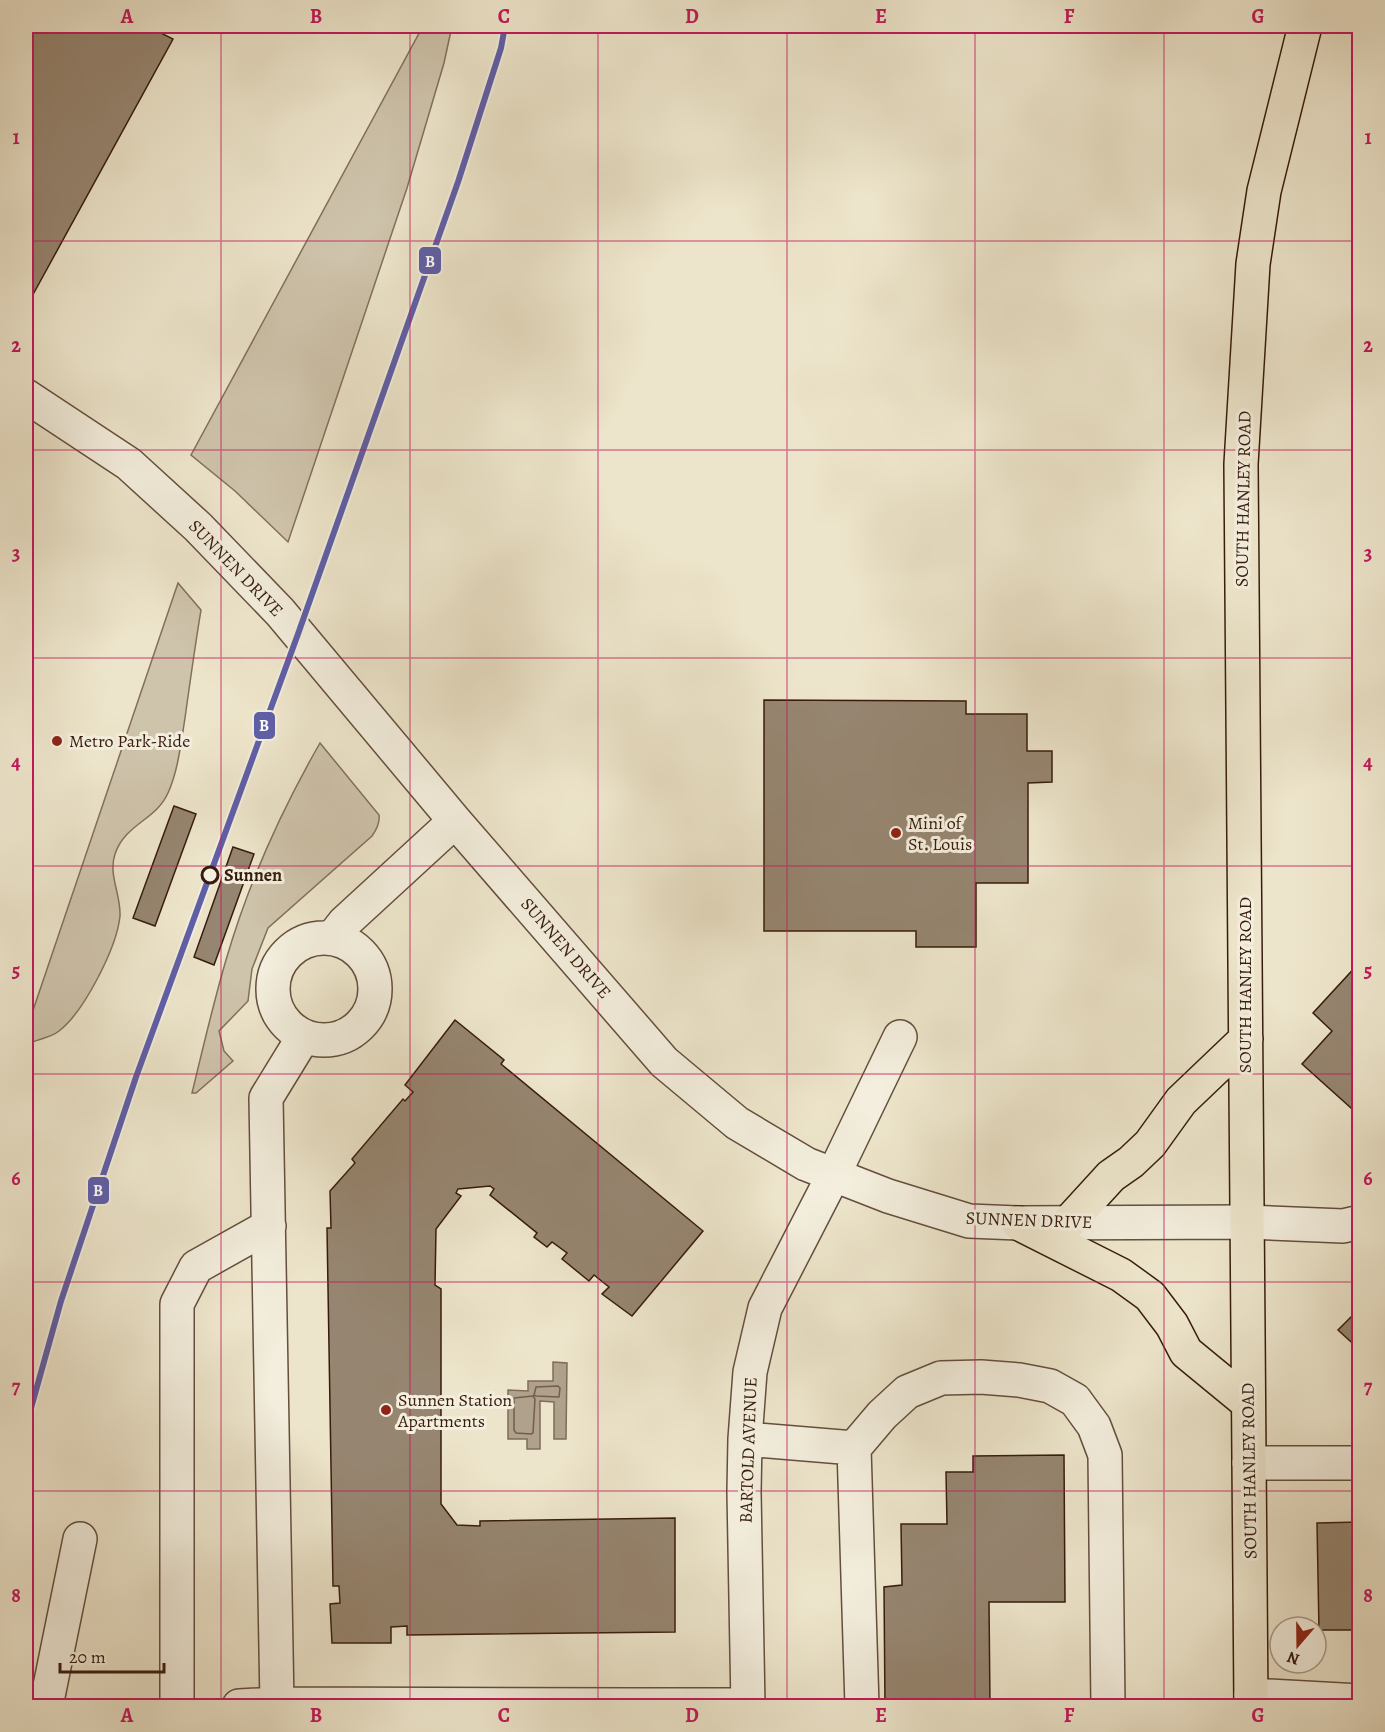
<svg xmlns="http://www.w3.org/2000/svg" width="1385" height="1732" font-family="Alegreya,serif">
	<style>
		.green { fill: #cec3ab; stroke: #82705c; stroke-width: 1.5 }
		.water { fill: #afa18b; stroke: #7f6c59; stroke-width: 1.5 }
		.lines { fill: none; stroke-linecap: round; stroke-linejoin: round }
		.shore { stroke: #735e4c; stroke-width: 1.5 }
		.building { fill: #968570; stroke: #371c0e; stroke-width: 1.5 }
		.minor-casing { stroke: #644e3d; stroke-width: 36 }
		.major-casing { stroke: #371c0e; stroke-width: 36 }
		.minor { stroke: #f3eedd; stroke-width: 33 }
		.major { stroke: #ede5cb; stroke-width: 33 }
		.rail-1-casing { stroke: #f3eedd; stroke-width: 10 }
		.rail-1 { stroke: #5f5fa8; stroke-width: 6 }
		.grid { fill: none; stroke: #c2185b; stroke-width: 1.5; stroke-opacity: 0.55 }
		.poi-dot { fill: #8f2418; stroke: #f3eedd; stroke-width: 2 }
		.stop-dot { fill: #f3eedd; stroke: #371c0e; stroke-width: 3 }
		.labels { text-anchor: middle; stroke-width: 6; stroke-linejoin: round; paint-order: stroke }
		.street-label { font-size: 18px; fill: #371c0e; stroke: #f3eedd }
		.poi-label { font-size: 18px; fill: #371c0e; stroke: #f3eedd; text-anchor: start }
		.stop-label { font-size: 18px; font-weight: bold; fill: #371c0e; stroke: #f3eedd; text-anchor: start }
		.line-badge { stroke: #f3eedd; stroke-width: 2 }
		.badge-label { font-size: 16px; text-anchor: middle; font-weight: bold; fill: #fff }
		.neatline { fill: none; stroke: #c2185b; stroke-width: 2 }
		.grid-label { font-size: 20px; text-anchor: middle; font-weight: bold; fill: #c2185b }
	</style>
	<rect width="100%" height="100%" fill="#ede5cb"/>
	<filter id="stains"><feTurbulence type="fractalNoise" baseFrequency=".00333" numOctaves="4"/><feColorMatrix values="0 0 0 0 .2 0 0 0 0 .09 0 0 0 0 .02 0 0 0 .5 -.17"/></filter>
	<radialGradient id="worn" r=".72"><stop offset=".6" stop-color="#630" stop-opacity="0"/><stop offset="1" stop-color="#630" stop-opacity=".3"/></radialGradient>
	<path class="green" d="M423,26H452L444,63L407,188L288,542L235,491L191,455Z
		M178,583L201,610C195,646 190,682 185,718C181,743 178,771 168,793C156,820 125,824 115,854C108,875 121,894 120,916C117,947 84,1012 59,1031C52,1037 39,1039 30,1043L26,1042V1031Z
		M320,743L379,815C380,823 377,829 372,836L268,928L252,969L248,1001L219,1031L224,1051L233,1061L196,1093H192C203,1048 213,1004 226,960C248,884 281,811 320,743Z"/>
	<path class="water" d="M553,1362L567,1363L566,1439H554V1402L540,1401V1449H527V1439H508V1390L528,1391V1381H553Z"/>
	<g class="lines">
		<path class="shore" d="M558,1386L560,1388L559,1397L536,1396L534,1395L536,1387Z
			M533,1396L535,1399L533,1433L531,1434L516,1433L514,1430V1398Z"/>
	</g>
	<path class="building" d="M26,26H147L173,39L30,300L26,297Z
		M764,700L966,701V714H1027V751H1052V782L1028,783V883H976V947H916V931H764Z
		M174,806L196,814L155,926L133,918Z
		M233,847L254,854L214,965L194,957Z
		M1360,962V1116L1302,1064L1332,1031L1313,1013Z
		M455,1020L504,1060L501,1064L703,1231L632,1316L602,1294L609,1287L594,1275L589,1281L562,1259L567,1253L552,1242L547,1247L534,1237L537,1233L490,1195L494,1189L490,1186L458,1189L456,1193L461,1196L436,1229L435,1285L441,1289V1504L457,1525L480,1526V1521L675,1518V1632L407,1635V1626L391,1627V1643H332L330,1604L340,1603L339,1586H333L327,1228H331L330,1191L355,1163L352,1159L403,1099L405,1101L413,1092L405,1085Z
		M1360,1308V1350L1338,1330Z
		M1064,1455L1065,1602H989L990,1706H885L884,1587L902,1585L901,1524H947L946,1472H973V1456Z
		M1360,1522V1630H1319L1317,1523Z"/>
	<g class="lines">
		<g class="minor-casing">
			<path id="minor" d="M26,396L129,464L198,527L280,612L455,821L664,1062L737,1123L806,1164L888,1196L969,1221L1018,1223L1247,1222L1343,1226L1360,1222
				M333,937L344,923L455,821
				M273 989a51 51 0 1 1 102 0a51 51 0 1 1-102 0Z
				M745,1439L854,1448L862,1706
				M854,1448L882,1415L907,1392L941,1378L981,1377L1019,1380L1050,1386L1075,1400L1094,1426L1105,1455L1108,1706
				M1249,1463H1360
				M1251,1695L1360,1701
				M277,1704L635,1705
				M46,1706L80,1539
				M177,1706V1304L196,1267L269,1226
				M239,1706L277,1704L266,1098L304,1036
				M636,1706L635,1705H748
				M748,1706L744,1492L745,1439L750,1372L765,1308L833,1176L900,1037"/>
		</g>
		<g class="major-casing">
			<path id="major" d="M1018,1223L1121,1275L1150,1296L1172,1325L1186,1352L1248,1403
				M1068,1223L1111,1176L1131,1162L1150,1144L1181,1101L1246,1039
				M1251,1706L1241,464L1253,264L1264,191L1305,26"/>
		</g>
		<use href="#minor" class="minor"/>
		<use href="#major" class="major"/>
		<g class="rail-1-casing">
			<path id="rail-1" d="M26,1426L61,1301L136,1077L298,634L458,182L501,48L505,26"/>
		</g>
		<use href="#rail-1" class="rail-1"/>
	</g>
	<path class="grid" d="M221,26V1706M410,26V1706M598,26V1706M787,26V1706M975,26V1706M1164,26V1706M26,241H1360M26,450H1360M26,658H1360M26,866H1360M26,1074H1360M26,1282H1360M26,1491H1360"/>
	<g class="poi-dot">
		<circle cx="57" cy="741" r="6"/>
		<circle cx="896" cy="833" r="6"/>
		<circle cx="386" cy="1410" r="6"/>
	</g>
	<circle class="stop-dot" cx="210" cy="875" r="8"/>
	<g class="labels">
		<g class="street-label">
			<text transform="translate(1243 499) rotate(-89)" y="6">SOUTH HANLEY ROAD</text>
			<text transform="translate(236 568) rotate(46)" y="6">SUNNEN DRIVE</text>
			<text transform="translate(566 948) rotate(49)" y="6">SUNNEN DRIVE</text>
			<text transform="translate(1245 985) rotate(-90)" y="6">SOUTH HANLEY ROAD</text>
			<text transform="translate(1029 1220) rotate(2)" y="6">SUNNEN DRIVE</text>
			<text transform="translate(748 1450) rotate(-88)" y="6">BARTOLD AVENUE</text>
			<text transform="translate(1249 1471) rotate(-91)" y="6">SOUTH HANLEY ROAD</text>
		</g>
		<g class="poi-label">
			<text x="69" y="747">Metro Park-Ride</text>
			<text x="908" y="829">Mini of<tspan x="908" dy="21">St. Louis</tspan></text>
			<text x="398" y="1406">Sunnen Station<tspan x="398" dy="21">Apartments</tspan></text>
		</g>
		<g class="stop-label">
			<text x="224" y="881">Sunnen</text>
		</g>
	</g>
	<g class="line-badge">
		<rect x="418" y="246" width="24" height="29" rx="6" fill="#5f5fa8"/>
		<rect x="253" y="711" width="23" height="29" rx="6" fill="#5f5fa8"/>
		<rect x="87" y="1176" width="23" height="29" rx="6" fill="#5f5fa8"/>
	</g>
	<g class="badge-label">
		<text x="430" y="267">B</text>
		<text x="264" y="731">B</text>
		<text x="98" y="1196">B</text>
	</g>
	<rect width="1385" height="1732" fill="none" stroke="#ede5cb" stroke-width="66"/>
	<g transform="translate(1298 1645) rotate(200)"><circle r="28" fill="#f3eedd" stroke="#a89a8a" stroke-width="1.5"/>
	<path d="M0-4.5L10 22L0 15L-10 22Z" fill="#8f2418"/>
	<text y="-9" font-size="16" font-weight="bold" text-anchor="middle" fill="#371c0e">N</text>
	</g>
	<path d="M60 1663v9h104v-9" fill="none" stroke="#371c0e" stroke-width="3"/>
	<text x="69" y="1663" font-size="18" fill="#371c0e" stroke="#f3eedd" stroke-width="4.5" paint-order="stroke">20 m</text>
	<rect x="33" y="33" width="1319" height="1666" class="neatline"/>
	<g class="grid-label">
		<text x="127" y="23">A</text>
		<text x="316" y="23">B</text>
		<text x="504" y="23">C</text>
		<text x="692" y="23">D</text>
		<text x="881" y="23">E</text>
		<text x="1069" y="23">F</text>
		<text x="1258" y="23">G</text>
		<text x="16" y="144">1</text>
		<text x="1368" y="144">1</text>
		<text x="16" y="352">2</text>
		<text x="1368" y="352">2</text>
		<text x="16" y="560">3</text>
		<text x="1368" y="560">3</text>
		<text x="16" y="769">4</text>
		<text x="1368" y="769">4</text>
		<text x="16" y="977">5</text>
		<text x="1368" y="977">5</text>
		<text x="16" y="1185">6</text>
		<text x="1368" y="1185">6</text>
		<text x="16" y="1393">7</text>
		<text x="1368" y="1393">7</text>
		<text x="16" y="1602">8</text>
		<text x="1368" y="1602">8</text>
		<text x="127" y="1722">A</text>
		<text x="316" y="1722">B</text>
		<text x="504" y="1722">C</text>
		<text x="692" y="1722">D</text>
		<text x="881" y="1722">E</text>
		<text x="1069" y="1722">F</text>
		<text x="1258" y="1722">G</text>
	</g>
	<rect width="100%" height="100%" filter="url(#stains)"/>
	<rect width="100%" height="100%" fill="url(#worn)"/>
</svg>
